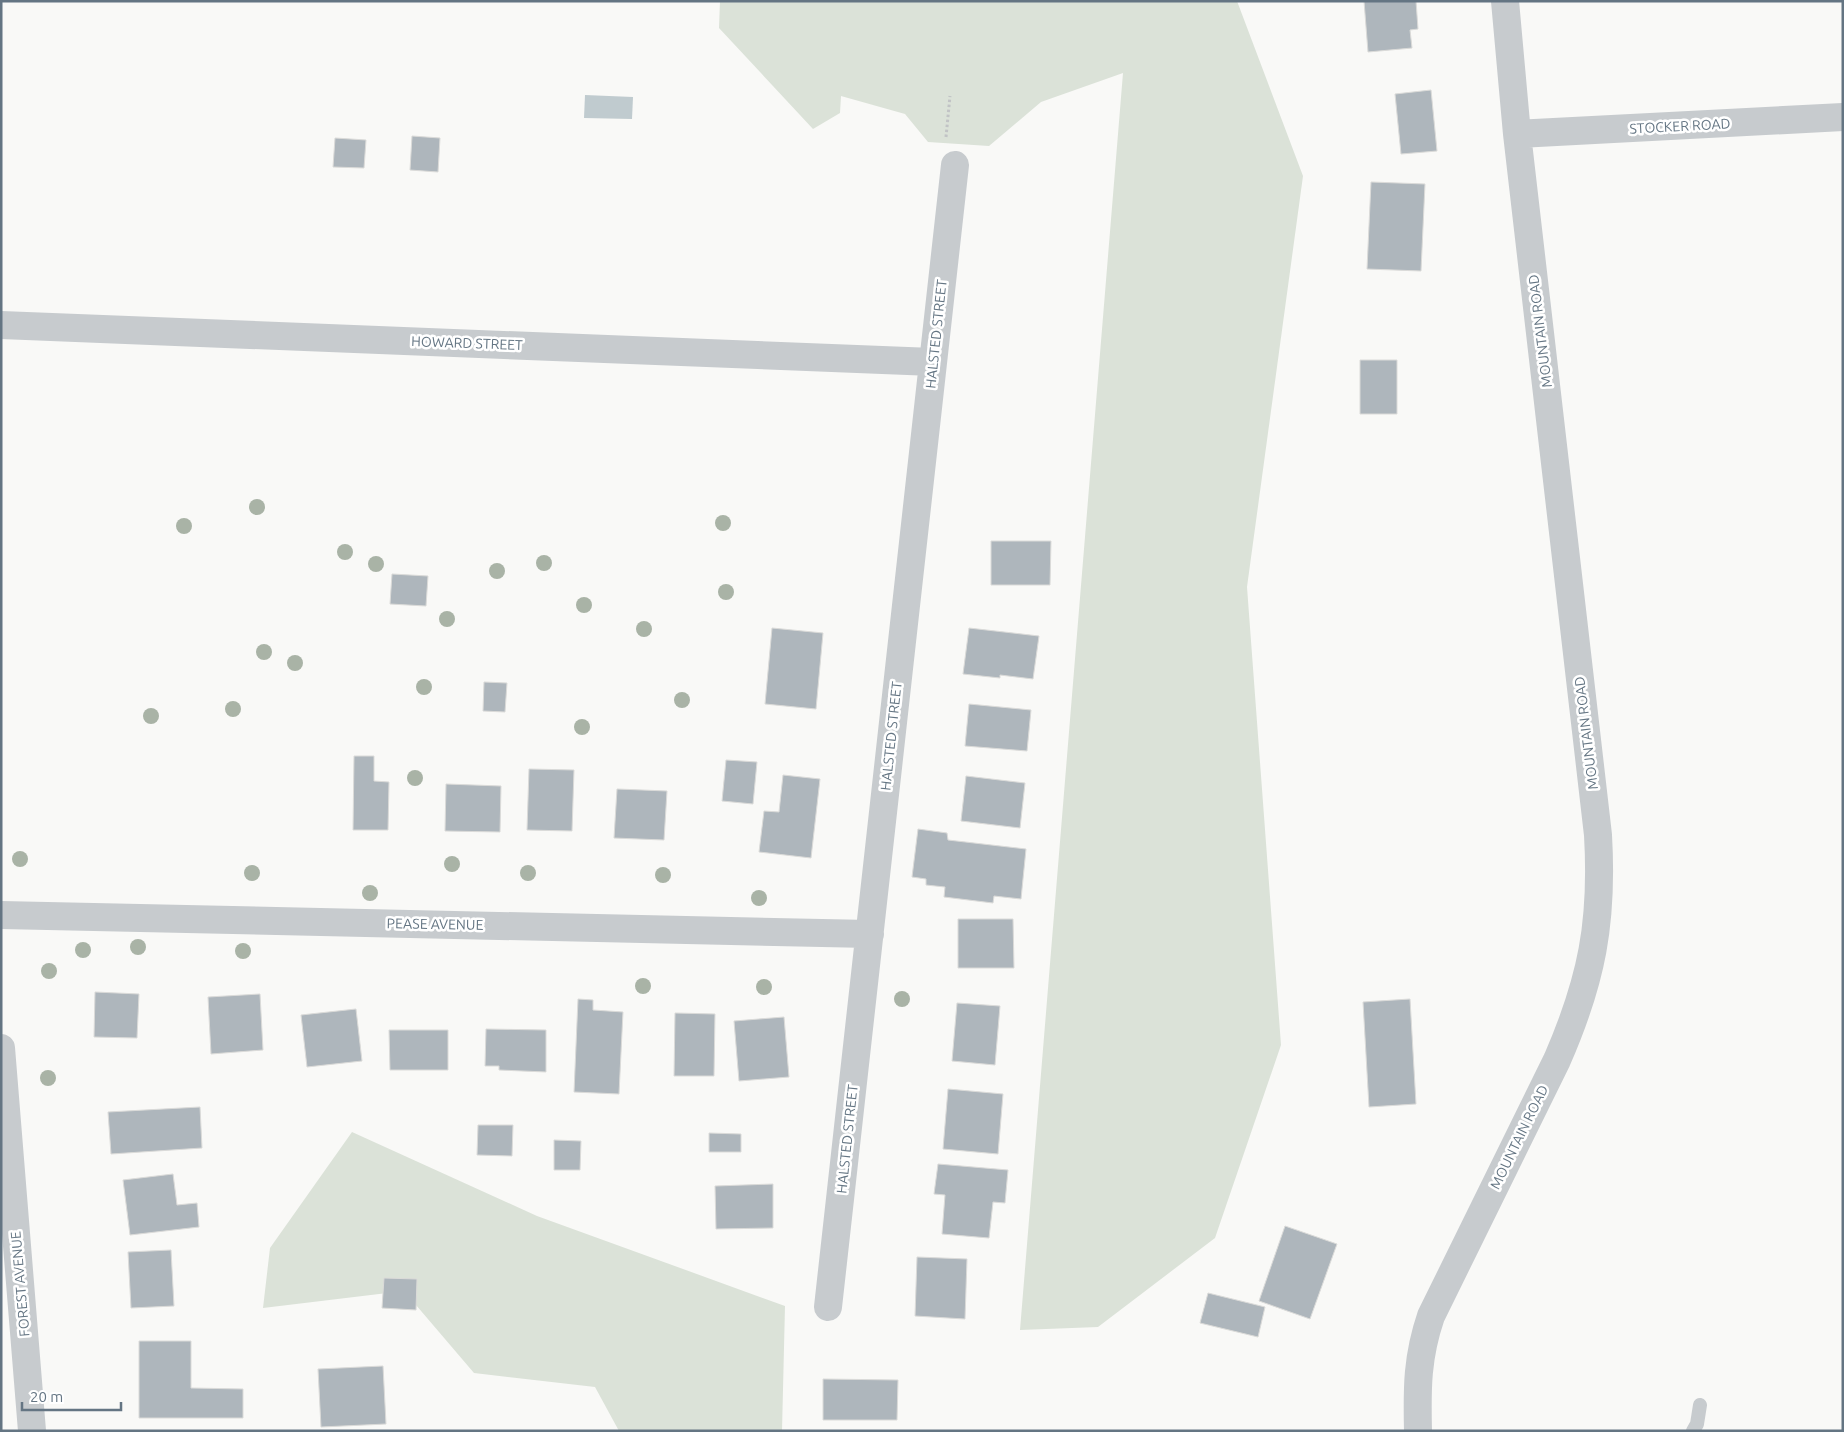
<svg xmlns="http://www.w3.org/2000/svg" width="1844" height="1432" font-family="Ubuntu,sans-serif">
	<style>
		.green { fill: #dbe2d8 }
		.water { fill: #c0cbcf }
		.building { fill: #aeb6bc; stroke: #dbdbd9 }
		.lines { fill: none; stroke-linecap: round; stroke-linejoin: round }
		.path { stroke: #c1c3c5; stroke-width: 3; stroke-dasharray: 2.5 2.5; stroke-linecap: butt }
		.service { stroke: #c7cbce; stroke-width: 14 }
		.minor { stroke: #c7cbce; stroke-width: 28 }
		.tree { fill: #a9b3a6 }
		.labels { text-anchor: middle; stroke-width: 5; stroke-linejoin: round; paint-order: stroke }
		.street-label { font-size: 14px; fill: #647583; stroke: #fff }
	</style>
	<rect width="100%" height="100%" fill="#f9f9f7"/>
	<path class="green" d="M720,1H1237L1303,176L1247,587L1281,1045L1215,1238L1098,1327L1020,1330L1123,73L1041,102L989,146L928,142L905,114L841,96L840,113L813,129L719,28Z
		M352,1132L537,1216L785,1306L782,1431H619L595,1387L474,1373L404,1291L263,1308L270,1248Z"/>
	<path class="water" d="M585,95L633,97L632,119L584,118Z"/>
	<path class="building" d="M1364,1H1416L1418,29L1410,30L1412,48L1368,52Z
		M1431,90L1437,151L1401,154L1395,94Z
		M412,136L440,138L438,172L410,170Z
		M335,138L366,140L364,168L333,167Z
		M1371,182L1425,184L1421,271L1367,269Z
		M1360,360H1397V414H1360Z
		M991,541H1051L1050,585H991Z
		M392,574L428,576L426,606L390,604Z
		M772,628L823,633L816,709L765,704Z
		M969,628L1039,636L1033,679L1000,675V678L963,674Z
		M484,682L507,683L505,712L483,711Z
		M969,704L1031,710L1027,751L965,746Z
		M354,756H374V781L389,782L388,830H353Z
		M726,760L757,762L753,804L722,801Z
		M529,769L574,770L572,831L527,830Z
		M783,775L820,779L811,858L759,852L764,811L779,812Z
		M966,776L1025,783L1020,828L961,821Z
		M446,784L501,786L500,832L445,831Z
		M617,789L667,791L664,840L614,838Z
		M918,829L947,833L948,840L1026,849L1021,899L994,896L993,903L944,897L945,887L926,885V879L912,877Z
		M958,919H1013L1014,968H958Z
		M95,992L139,994L137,1038L94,1037Z
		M260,994L263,1050L211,1054L208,997Z
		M578,999L593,1000V1010L623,1012L619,1094L574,1092Z
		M1410,999L1416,1104L1369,1107L1363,1002Z
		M957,1003L1000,1006L995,1065L952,1061Z
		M356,1009L362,1061L307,1067L301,1015Z
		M675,1013L715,1014L714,1076H674Z
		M784,1017L789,1077L739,1081L734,1021Z
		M486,1029L546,1030V1072L499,1070V1066H485Z
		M389,1030H448V1070H390Z
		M948,1089L1003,1094L998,1154L943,1149Z
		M200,1107L202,1148L111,1154L108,1112Z
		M478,1125H513L512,1156L477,1155Z
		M709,1133L741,1134V1152H709Z
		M554,1140L581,1141L580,1170H554Z
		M938,1164L1008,1170L1005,1203L993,1202L989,1238L942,1234L945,1195L934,1194Z
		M173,1174L177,1205L197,1203L199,1227L130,1235L123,1180Z
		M773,1184V1228L716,1229L715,1186Z
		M1285,1226L1337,1244L1310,1319L1259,1301Z
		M171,1250L174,1306L131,1308L128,1252Z
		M917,1257L967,1259L965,1319L915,1316Z
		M384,1278L417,1279L416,1310L382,1308Z
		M1208,1293L1265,1307L1258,1337L1200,1323Z
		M139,1341H191V1388L243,1389V1418H139Z
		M383,1366L386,1424L321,1427L318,1369Z
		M823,1379L898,1380L897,1420H823Z"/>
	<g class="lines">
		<path class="path" d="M946,137L950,96"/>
		<path class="service" d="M1693,1431L1697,1424L1700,1405"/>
		<path class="minor" d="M1517,134L1843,117
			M1,325L933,362
			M1,915L870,934
			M1,1048L32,1431
			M828,1307L955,165
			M1418,1431C1417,1388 1417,1357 1431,1316L1557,1060C1592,980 1603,922 1598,835L1517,134L1505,1"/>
	</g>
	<g class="tree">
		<circle cx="257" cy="507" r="8"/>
		<circle cx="723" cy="523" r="8"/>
		<circle cx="184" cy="526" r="8"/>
		<circle cx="345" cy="552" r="8"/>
		<circle cx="544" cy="563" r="8"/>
		<circle cx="376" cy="564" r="8"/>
		<circle cx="497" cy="571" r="8"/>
		<circle cx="726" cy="592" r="8"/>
		<circle cx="584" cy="605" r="8"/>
		<circle cx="447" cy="619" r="8"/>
		<circle cx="644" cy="629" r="8"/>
		<circle cx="264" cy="652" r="8"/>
		<circle cx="295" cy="663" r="8"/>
		<circle cx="424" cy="687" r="8"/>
		<circle cx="682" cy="700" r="8"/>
		<circle cx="233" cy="709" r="8"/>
		<circle cx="151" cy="716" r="8"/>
		<circle cx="582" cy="727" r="8"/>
		<circle cx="415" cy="778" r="8"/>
		<circle cx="20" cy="859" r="8"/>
		<circle cx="452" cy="864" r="8"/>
		<circle cx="252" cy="873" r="8"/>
		<circle cx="528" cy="873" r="8"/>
		<circle cx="663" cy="875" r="8"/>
		<circle cx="370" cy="893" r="8"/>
		<circle cx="759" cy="898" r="8"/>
		<circle cx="138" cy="947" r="8"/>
		<circle cx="83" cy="950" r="8"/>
		<circle cx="243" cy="951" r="8"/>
		<circle cx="49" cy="971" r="8"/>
		<circle cx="643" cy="986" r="8"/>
		<circle cx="764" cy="987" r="8"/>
		<circle cx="902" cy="999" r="8"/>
		<circle cx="48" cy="1078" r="8"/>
	</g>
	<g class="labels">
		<g class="street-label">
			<text transform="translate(1680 126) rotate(-3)" y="5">STOCKER ROAD</text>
			<text transform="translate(1540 331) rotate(-97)" y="5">MOUNTAIN ROAD</text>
			<text transform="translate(936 334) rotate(-84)" y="5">HALSTED STREET</text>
			<text transform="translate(467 343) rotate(2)" y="5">HOWARD STREET</text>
			<text transform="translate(1586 733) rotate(-97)" y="5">MOUNTAIN ROAD</text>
			<text transform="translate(891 736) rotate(-84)" y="5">HALSTED STREET</text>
			<text transform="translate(435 924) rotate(1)" y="5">PEASE AVENUE</text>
			<text transform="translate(1519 1137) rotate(-64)" y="5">MOUNTAIN ROAD</text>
			<text transform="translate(847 1139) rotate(-84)" y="5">HALSTED STREET</text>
			<text transform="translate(20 1284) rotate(-95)" y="5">FOREST AVENUE</text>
		</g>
	</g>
	<rect width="1844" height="1432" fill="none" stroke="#647583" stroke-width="5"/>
	<path d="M22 1402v8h99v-8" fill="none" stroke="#647583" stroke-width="2.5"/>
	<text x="30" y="1402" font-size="15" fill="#647583" stroke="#ffffff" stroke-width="4" paint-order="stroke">20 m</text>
</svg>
